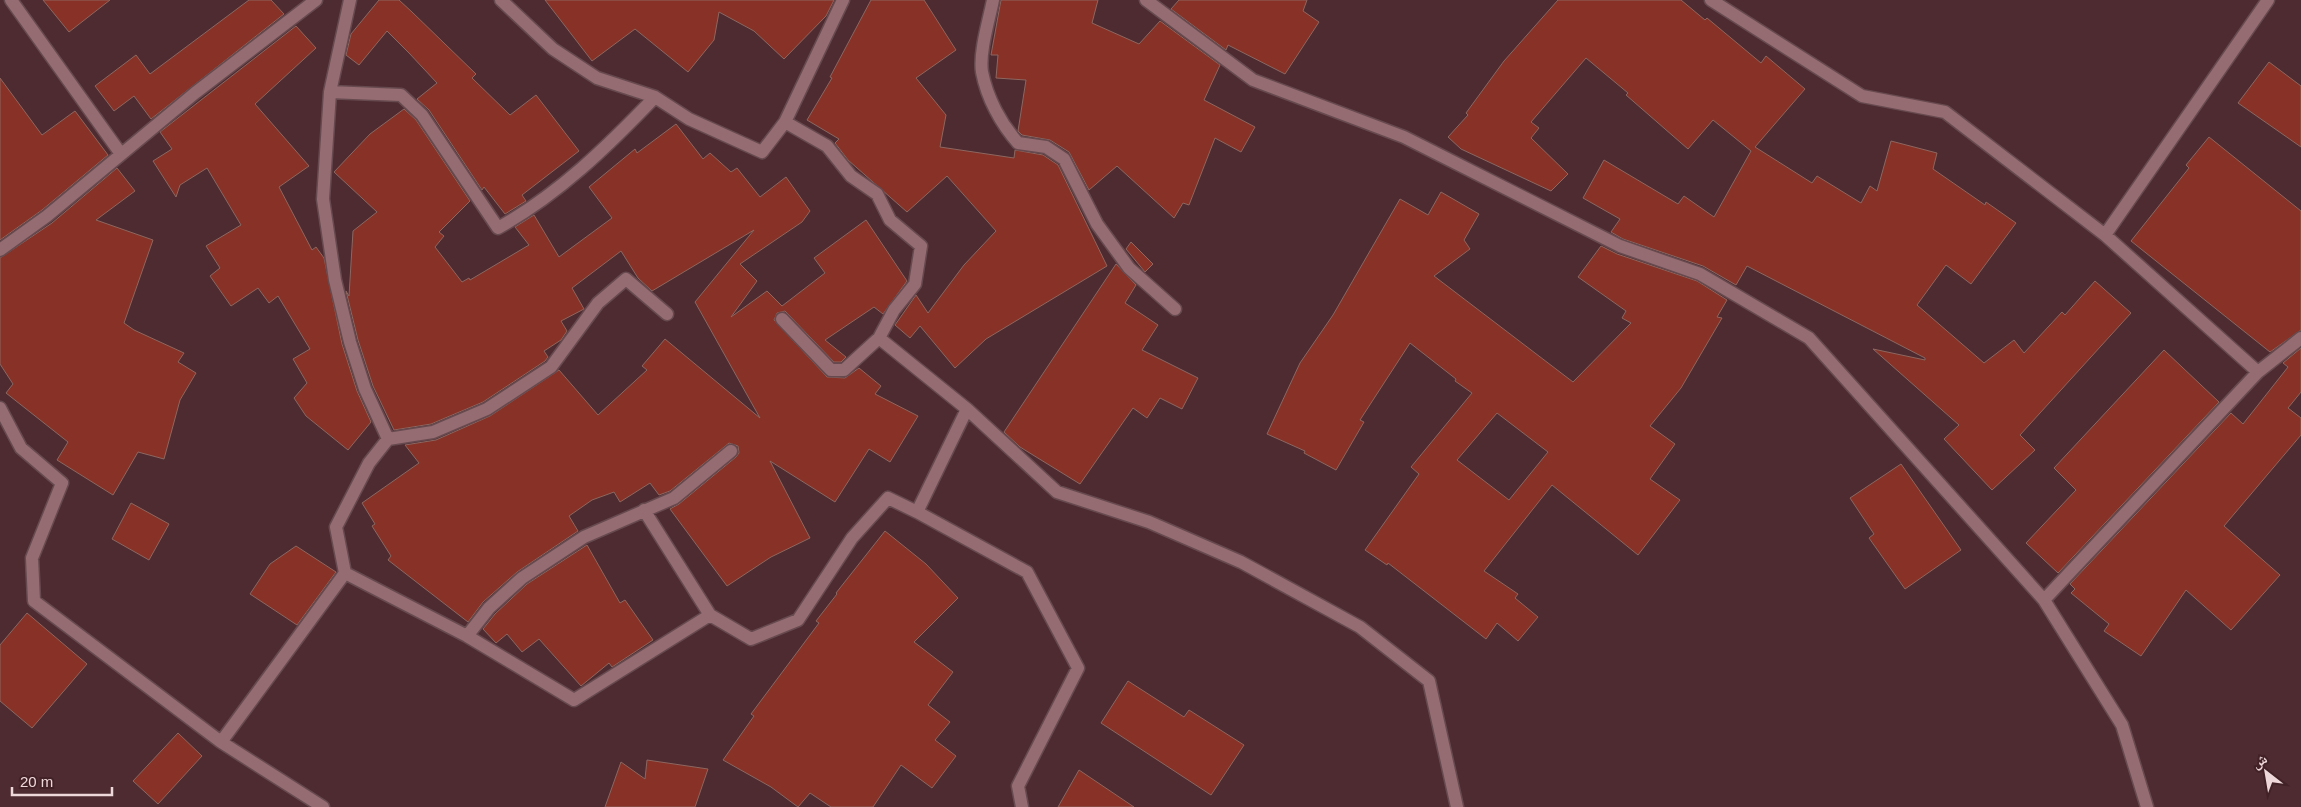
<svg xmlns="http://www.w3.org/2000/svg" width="2301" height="807" font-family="Helvetica,'Noto Naskh Arabic',sans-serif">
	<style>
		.building { fill: #883126; stroke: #8d6760; fill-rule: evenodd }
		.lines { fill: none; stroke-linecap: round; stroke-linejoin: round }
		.street-casing { stroke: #674a4f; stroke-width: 15 }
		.street { stroke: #946c71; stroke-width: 12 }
	</style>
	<rect width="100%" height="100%" fill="#4d2b31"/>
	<path class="building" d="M43,0H110L69,32Z
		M249,0H271L284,14L151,119L134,96L114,111L95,86L136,55L150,74Z
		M379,0H399L412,12L476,74L472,78L510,115L536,95L579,151L522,195L526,201L505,214L484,187L482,190L429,110L417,99L437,83L409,53L387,31L359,65L346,55L351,34Z
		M545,0H834L826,16L784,59L754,31L719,12L714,40L688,72L635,29L592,61Z
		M871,0H924L956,50L916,78L946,115L940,147L1014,158L1015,150L1043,155L1058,165L1107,266L986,339L955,368L920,326L910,338L895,325L916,295L928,313L964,265L996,231L947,176L907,212L848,160L835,143L839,139L807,120L832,78L830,77Z
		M1001,0H1098L1092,23L1139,44L1160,21L1220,65L1204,100L1255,127L1241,152L1215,138L1189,205L1183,203L1174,218L1117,166L1089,190L1069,152L1050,140L1022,135L1018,131L1026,80L996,78L998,55H991Z
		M1179,0H1307L1303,11L1319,22L1285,74L1228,45L1226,50L1171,9Z
		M1558,0H1681L1705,20L1707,18L1761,63L1766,56L1805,89L1755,147L1812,183L1817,176L1861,203L1870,186L1877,191L1891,141L1937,153L1933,169L1985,205L1986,202L2016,223L1971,284L1946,265L1917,305L1984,363L2014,340L2024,353L2062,312L2065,315L2095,281L2131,313L2020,435L2035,450L1992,490L1944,439L1959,425L1873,349L1925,360V358L1747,266L1736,285L1703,266L1623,239L1611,232L1620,219L1583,198L1604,160L1678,204L1684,196L1714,217L1751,151L1713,120L1688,149L1626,95L1628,93L1586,58L1531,122L1539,128L1531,138L1568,174L1551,191L1461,149L1448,137L1468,115L1466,113L1504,61Z
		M296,26L316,48L255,104L309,166L279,187L312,250L316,247L324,258L342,344L357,391L371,422L348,450L306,416L294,398L307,383L293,359L310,349L278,296L269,303L258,288L231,306L210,276L220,268L206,246L241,225L207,168L180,185L176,197L153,161L172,149L160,132Z
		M2269,62L2301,86V147L2238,103Z
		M0,78L42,135L75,111L108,155L42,210L0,240Z
		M404,109L416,120L470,201L439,232L444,236L435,247L462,282L469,278L470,280L529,245L515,227L534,215L559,257L612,218L589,187L635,149L637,153L676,124L703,159L710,153L731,172L737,168L760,197L786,177L810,211L802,222L740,264L757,281L731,317L767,291L782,306L825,273L814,258L866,220L907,281L883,314L874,307L825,340L846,357L841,362H834L785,311L777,313L774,320L827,377L845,378L859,368L881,386L875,394L918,416L890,462L869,449L835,502L770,461L810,538L771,557L727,586L670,509L679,504L736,457L739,453L738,446L729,443L670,491L659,495L650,483L620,502L614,492L592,500L569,516L578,531L517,572L483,602L468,622L388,560L391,556L372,526L375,524L362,503L419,463L405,445L436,440L490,416L559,370L598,415L647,370L642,366L665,339L760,418L695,302L754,230L652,291L638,278L621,251L572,288L584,309L561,321L567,331L561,340L544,351L548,357L545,361L483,402L431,424L394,430L373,386L358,340L346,291L349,296L353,231L377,212L334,172L370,134Z
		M2209,137L2301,211V330L2270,352L2131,241L2189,168L2186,165Z
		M117,168L135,191L96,220L153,240L124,323L134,330L184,353L178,362L196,373L180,400L164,459L138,452L113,495L57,460L68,442L6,393L13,384L0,364V258L52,223Z
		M1441,192L1479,214L1464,240L1470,249L1434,276L1573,382L1631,323L1622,318L1626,311L1578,277L1601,246L1617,254L1697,281L1727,300L1717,317L1722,318L1681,388L1650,426L1675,444L1650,479L1680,500L1638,555L1552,485L1484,571L1518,594L1515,598L1538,617L1518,641L1497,623L1486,639L1388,563L1387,565L1365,550L1419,474L1411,467L1472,393L1455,381L1456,379L1410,343L1360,420L1364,422L1336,470L1304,453L1305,451L1267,434L1300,363L1333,315L1400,199L1428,215ZM1497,413L1548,452L1509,500L1457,460Z
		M1131,242L1153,264L1145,272L1126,249Z
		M1116,264L1136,285L1125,303L1158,325L1142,350L1198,378L1182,409L1160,398L1147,418L1133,408L1080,484L1020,447L1004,432Z
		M2301,348V392L2288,408L2301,418V435L2224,526L2280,575L2231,630L2186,590L2141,656L2104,631L2109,624L2071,593L2075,589L2070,584L2231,413L2243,424L2288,367L2283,363Z
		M2164,350L2219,402L2058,573L2026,543L2076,490L2054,468Z
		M1901,464L1961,550L1905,589L1869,538L1874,534L1850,498Z
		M131,503L169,524L149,560L112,539Z
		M885,531L926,564L958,598L914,642L953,672L928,705L950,722L935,740L956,756L932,788L901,765L873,807H831L810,793L798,807L771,787L723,760L754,716L751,714L819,623L816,621L837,594L836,593Z
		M587,545L620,603L625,600L653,640L612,667L609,663L581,686L539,639L522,652L507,634L496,643L483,629L495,614L527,584Z
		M296,546L336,572L297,625L250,594L270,564Z
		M27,613L87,664L32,728L0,701V645Z
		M1128,681L1184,717L1189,710L1244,745L1211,795L1101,723Z
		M178,733L202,756L158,804L133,781Z
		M647,760L708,769L695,807H605L621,762L645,779Z
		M1079,770L1134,807H1058Z"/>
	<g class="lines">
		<g class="street-casing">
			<path id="street" d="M11,0L121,154
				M350,0L330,92L323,199L335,280L350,342L365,389L388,439
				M501,0L553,49L597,78L655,97L689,119L762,152L785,122
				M843,0L785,122L827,146L851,176L877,194L890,220L921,246L915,284L894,310L879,338L967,409L917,512L1027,572L1078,668L1018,786L1022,807
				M993,0C989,20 979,52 982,72C987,98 1001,124 1018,143L1046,147L1064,159L1097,224L1129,268L1175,309
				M1146,0L1253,80L1404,137L1620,246L1700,274L1809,338L2044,600
				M1711,0L1862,96L1945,112L2105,235L2258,372
				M330,92L401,95L422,115L498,228C559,194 607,147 655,97
				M2105,235L2268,0
				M0,250L47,216L195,93L316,0
				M782,319L831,370H844L879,338
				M0,408L21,448L62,483L32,558L34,601L221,742L323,807
				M967,409L1057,492L1149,522L1241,562L1360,627L1429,681L1457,807
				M345,573L336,527L369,463L388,439L433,432L487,409L551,367L598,303L626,279L667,314
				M710,615L751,639L798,620L852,538L888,498L917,512
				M467,636L574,700L710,615L644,510
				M221,742L345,573L467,636L489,608L522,578L584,537L674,498L731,451
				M2147,807L2122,725L2044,600L2258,372L2301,338"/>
		</g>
		<use href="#street" class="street"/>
	</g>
	<g transform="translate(2266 772) rotate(329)" stroke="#422127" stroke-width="4" paint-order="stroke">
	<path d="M0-4L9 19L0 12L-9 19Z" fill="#eed8da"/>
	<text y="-8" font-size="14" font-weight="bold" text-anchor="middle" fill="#eed8da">ش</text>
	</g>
	<path d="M12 787v8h100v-8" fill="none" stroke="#eed8da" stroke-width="2.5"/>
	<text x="20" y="787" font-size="15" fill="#eed8da" stroke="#422127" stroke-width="4" paint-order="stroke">20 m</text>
</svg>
